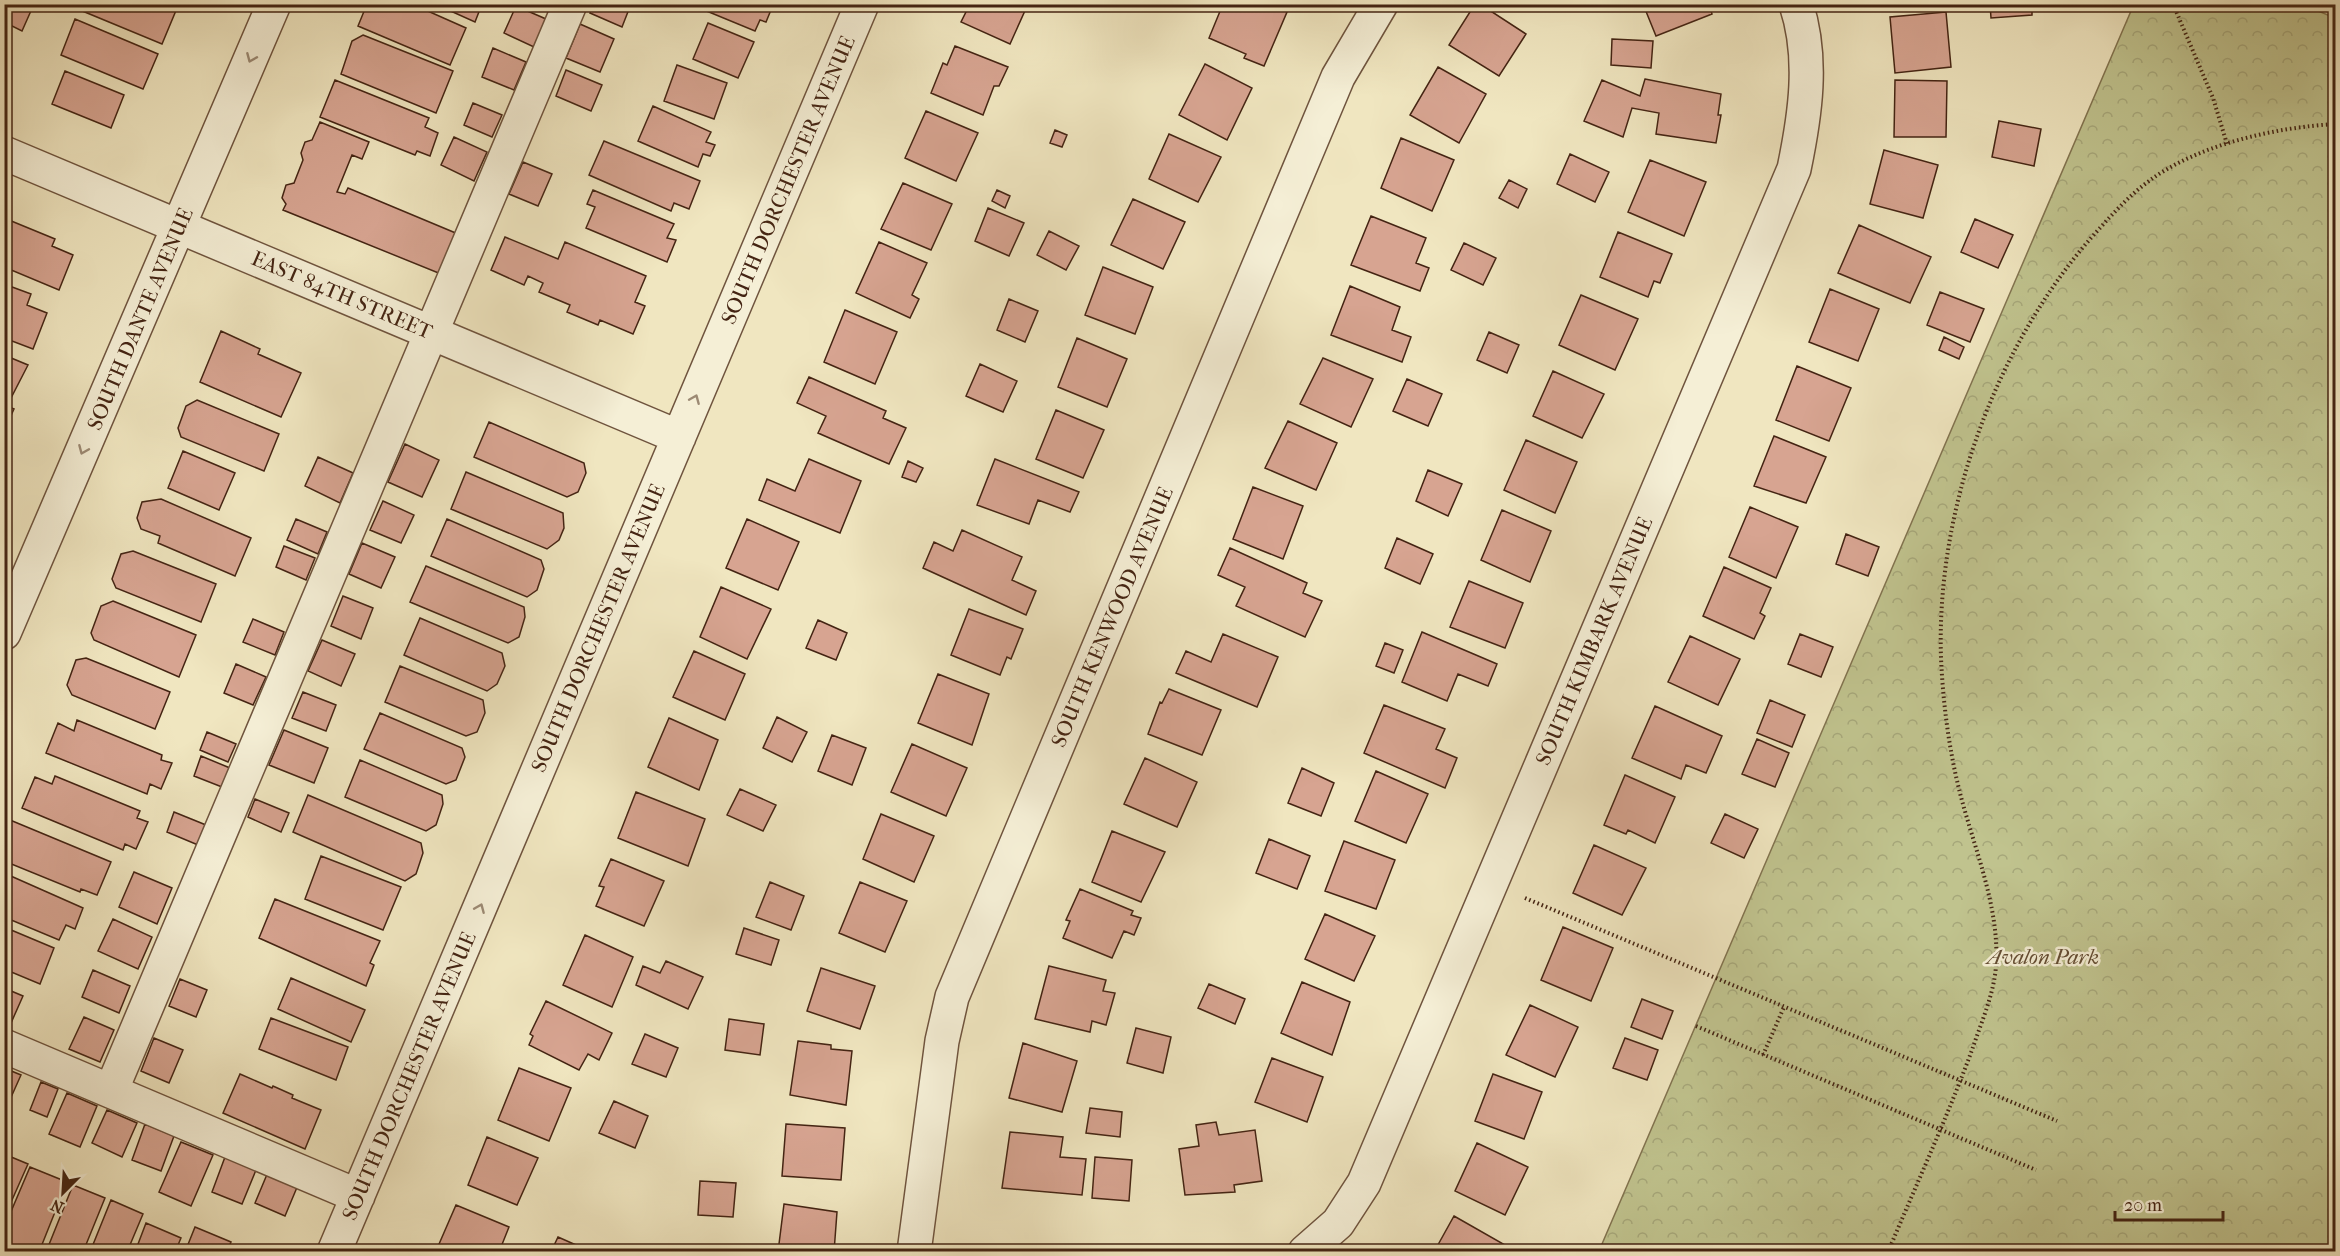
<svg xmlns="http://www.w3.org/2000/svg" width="2340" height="1256" font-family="'IM FELL French Canon',serif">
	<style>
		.forest { fill: url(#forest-crowns); stroke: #827450; stroke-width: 1.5 }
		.building { fill: #d7a491; stroke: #442413; stroke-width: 1.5 }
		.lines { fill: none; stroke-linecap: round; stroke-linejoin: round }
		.minor-casing { stroke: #6f543e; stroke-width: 36 }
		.path { stroke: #442413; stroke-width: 4; stroke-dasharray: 1.5 3; stroke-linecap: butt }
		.minor { stroke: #f5efd6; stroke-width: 33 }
		.oneway { stroke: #9c8a74 }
		.labels { text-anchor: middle; stroke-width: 5; stroke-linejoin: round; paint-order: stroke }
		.street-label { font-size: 21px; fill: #442413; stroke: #f5efd6 }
		.park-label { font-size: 21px; font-style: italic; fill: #634c32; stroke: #f5efd6 }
	</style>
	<defs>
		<pattern id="forest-crowns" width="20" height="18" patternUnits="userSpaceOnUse" patternTransform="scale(1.5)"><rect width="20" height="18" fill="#c0c38e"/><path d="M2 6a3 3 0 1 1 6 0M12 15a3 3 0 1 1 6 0" fill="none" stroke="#a6a77a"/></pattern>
	</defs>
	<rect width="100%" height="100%" fill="#f0e6c0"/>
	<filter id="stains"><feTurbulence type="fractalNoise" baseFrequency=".00333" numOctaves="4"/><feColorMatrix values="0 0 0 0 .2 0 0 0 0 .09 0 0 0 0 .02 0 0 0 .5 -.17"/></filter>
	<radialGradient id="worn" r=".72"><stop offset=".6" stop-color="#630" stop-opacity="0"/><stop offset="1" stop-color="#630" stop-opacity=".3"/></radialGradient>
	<path class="forest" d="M2134,4L2304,5L2335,18V1251H1599Z"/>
	<path class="building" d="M4,4H34L22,31L4,22Z
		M169,4L177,8L162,44L80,10L81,8L75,5Z
		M367,4H412L466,28L450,65L358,26Z
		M435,4H482L475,22Z
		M594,4H631L622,27L590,13Z
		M970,4H1028L1010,44L961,22Z
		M1223,4H1270L1287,12L1264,66L1244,58L1246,54L1209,38Z
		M1475,4H1480L1526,34L1499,76L1449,45Z
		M1643,4H1709L1712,14L1656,36Z
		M1990,4H2032V15L1991,18Z
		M692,5L770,4L773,5L766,22L760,20L755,31Z
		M516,6L546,19L534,47L504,33Z
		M1946,12L1951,67L1895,73L1890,17Z
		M75,19L158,54L143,89L61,55Z
		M708,23L754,42L738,78L693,59Z
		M580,24L614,39L600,72L566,58Z
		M363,35L453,71L436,113L341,74L352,41Z
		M1612,39L1653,41L1651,68L1611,65Z
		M955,46L1008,67L999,86H994L983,115L931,93L943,63L947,65Z
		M493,48L526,62L514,90L482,77Z
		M1205,64L1252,88L1227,140L1179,115Z
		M677,65L727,83L714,119L664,101Z
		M1438,67L1486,94L1459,143L1410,115Z
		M566,70L602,85L591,111L556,96Z
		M65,71L124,95L111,128L52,104Z
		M1645,79L1721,94L1718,115H1721L1716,143L1656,134L1659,113L1632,108L1623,137L1584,121L1602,80L1640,96Z
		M335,80L429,118L425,127L438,133L430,156L417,151L415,155L320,117Z
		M1895,80L1947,81L1946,137H1894Z
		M473,103L502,115L492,137L464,125Z
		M653,106L711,132L706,142L715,145L710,156L703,154L698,167L638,141Z
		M926,111L978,133L956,181L905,158Z
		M1999,121L2041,129L2034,166L1992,157Z
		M320,122L369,142L362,159L352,155L337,192L345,194L348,188L458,234L441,274L283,210L286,204L282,198L286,185L294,183L303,160L301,153L305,142L312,140Z
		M1055,130L1067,135L1062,147L1050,143Z
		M1169,134L1221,157L1198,202L1149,179Z
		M454,137L487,152L474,181L441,165Z
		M1401,138L1454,160L1432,211L1381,188Z
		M604,141L700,181L689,209L674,203L671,211L589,175Z
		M1884,150L1938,165L1923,218L1870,204Z
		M1570,154L1609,172L1595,202L1557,184Z
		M1650,160L1706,182L1684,236L1628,212Z
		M523,162L552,174L538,206L509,194Z
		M1509,180L1527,189L1518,208L1499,198Z
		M903,183L952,204L931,250L881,229Z
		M593,190L674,224L667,238L676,240L667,262L586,228L595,207L587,204Z
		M997,190L1010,196L1005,208L992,201Z
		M1133,199L1185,222L1163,269L1111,245Z
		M988,208L1024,223L1009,256L975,241Z
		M1371,216L1426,238L1416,263L1429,268L1420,291L1351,265Z
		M4,218L55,239L52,246L73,255L59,290L4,267Z
		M1975,219L2013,235L1998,268L1961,252Z
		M1859,225L1931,257L1910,303L1838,273Z
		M1049,231L1079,246L1066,270L1037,255Z
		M1618,232L1672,254L1660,283L1654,281L1648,297L1600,277Z
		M505,237L558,259L565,242L646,276L635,302L645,306L633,334L600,320L598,325L567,312L570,305L539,292L543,283L528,276L524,285L491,270Z
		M879,242L927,263L912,295L919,299L910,318L856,293Z
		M1464,243L1496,258L1483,285L1451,270Z
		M1103,267L1153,287L1135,334L1085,315Z
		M4,284L31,294L27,305L47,313L33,349L4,338Z
		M1350,286L1400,307L1392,330L1411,337L1402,362L1331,335Z
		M1830,289L1879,309L1858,361L1809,342Z
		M1940,292L1984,309L1970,342L1927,325Z
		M1581,295L1638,319L1615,370L1559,345Z
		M1009,299L1038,311L1025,342L997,330Z
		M845,310L897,332L875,384L824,362Z
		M221,331L260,349L258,354L301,373L281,417L200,382Z
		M1489,332L1519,345L1507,373L1477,360Z
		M1944,337L1964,347L1959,359L1939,350Z
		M1077,338L1127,359L1107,407L1058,387Z
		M4,355L28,365L11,398L4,395Z
		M1323,358L1373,379L1351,427L1300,404Z
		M980,364L1017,381L1003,412L966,396Z
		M1797,366L1851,388L1829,441L1776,420Z
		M1553,371L1604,394L1582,438L1533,416Z
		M809,377L886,411L883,418L906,428L889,464L818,433L826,416L797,403Z
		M1407,379L1442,394L1428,426L1393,411Z
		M197,400L279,434L264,471L181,437L178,428L186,406Z
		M4,405L14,409L4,431Z
		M1056,410L1104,430L1083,478L1036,459Z
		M1288,421L1337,443L1316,490L1265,468Z
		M489,422L584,463L586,473L578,492L567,497L474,457Z
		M1774,436L1826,457L1806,503L1754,486Z
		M1526,440L1577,462L1555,513L1504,490Z
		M405,444L439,460L422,497L388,482Z
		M183,451L235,473L219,510L168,488Z
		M318,457L353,473L340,503L305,486Z
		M809,459L861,481L840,533L759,500L767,479L795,491Z
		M995,459L1079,492L1070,512L1038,500L1029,524L977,505Z
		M908,461L923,468L916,482L902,477Z
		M1428,470L1462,484L1448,516L1416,501Z
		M466,472L563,513L564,528L559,540L547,549L451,509Z
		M1253,487L1303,506L1283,559L1233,539Z
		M161,499L251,538L235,576L158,543L160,536L141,529L137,518L142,502Z
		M383,501L414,515L401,543L370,530Z
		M1750,507L1798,527L1776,578L1729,557Z
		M1502,510L1551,531L1530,582L1481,560Z
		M296,519L327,532L318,554L287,540Z
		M447,519L541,560L544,569L537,590L527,597L431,556Z
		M747,519L799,542L778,590L726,568Z
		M962,530L1022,557L1012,580L1036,591L1026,615L923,568L934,542L953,551Z
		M1846,534L1879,547L1868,576L1836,564Z
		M1397,538L1433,554L1420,584L1385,568Z
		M362,543L395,557L381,588L349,574Z
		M284,546L315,558L306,580L276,567Z
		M1230,548L1307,583L1303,593L1322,601L1305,637L1236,606L1245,587L1218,575Z
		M133,551L216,584L201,622L116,588L112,579L121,554Z
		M426,566L524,607L525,617L519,637L508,643L410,602Z
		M1724,567L1771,588L1760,613L1765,616L1754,639L1703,616Z
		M1469,581L1523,603L1505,648L1450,627Z
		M721,587L771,609L747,659L700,637Z
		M343,596L373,608L361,639L331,626Z
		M113,601L196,635L179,677L94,640L91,633L101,606Z
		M969,609L1023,629L1011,659L1007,657L1000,675L951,655Z
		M420,618L502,653L505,666L497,684L487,691L404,655Z
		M253,619L284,632L275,655L243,642Z
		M818,620L847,633L836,660L806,648Z
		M1422,632L1497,664L1488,686L1458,674L1447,701L1402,682Z
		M1223,634L1278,657L1257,707L1176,673L1186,651L1211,662Z
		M1800,634L1833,647L1821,677L1788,664Z
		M1690,636L1740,659L1718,705L1668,682Z
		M322,640L355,654L341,686L308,671Z
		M1385,643L1403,650L1394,673L1376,666Z
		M694,651L745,674L725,720L673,697Z
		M86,658L170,692L155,729L72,695L67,685L76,660Z
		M236,664L266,677L253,705L224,693Z
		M400,666L483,700L485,713L477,732L466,736L385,702Z
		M938,674L989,694L972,745L918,723Z
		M1169,689L1221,710L1202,755L1148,734L1160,702L1162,703Z
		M303,692L336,705L326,731L292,718Z
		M1770,700L1805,715L1792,747L1757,733Z
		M1384,705L1445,729L1436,749L1457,758L1445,788L1364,753Z
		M1655,706L1722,736L1706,773L1686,765L1681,779L1632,758Z
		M380,713L462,748L465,757L456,780L446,784L364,749Z
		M777,717L807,732L792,762L763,748Z
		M669,718L718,740L699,790L648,767Z
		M77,720L162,755L161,760L172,763L161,789L150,784L147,794L46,753L58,723L74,731Z
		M284,730L328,748L314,783L269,765Z
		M207,732L236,744L228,762L200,750Z
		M832,735L866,748L852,785L818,771Z
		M1757,739L1789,753L1775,787L1742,774Z
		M912,744L967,768L946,816L891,792Z
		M201,756L230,768L222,787L194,776Z
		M1145,758L1197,782L1177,827L1124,804Z
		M360,760L442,795L443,804L436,825L426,831L345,797Z
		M1302,768L1334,783L1321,816L1288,803Z
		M1376,771L1428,794L1406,843L1355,821Z
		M1625,775L1675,797L1655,843L1628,830L1626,834L1604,825Z
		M55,776L140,811L137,818L148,822L136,849L125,844L123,850L22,808L35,777L52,784Z
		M740,789L776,805L763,831L727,815Z
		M636,792L705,819L688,866L618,838Z
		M308,795L421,843L423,853L416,874L405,881L293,832Z
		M255,799L289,813L281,832L248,817Z
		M174,812L206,825L198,845L167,832Z
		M881,814L934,836L914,882L863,859Z
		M1725,814L1758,829L1744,858L1711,843Z
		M10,820L111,862L97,895L81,889L80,892L4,861V833Z
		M1112,831L1165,852L1141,902L1092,882Z
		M1269,839L1310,856L1297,889L1256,873Z
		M1344,841L1395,860L1376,909L1325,891Z
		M1594,845L1646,868L1622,915L1573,893Z
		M321,856L401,887L383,930L305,899Z
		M611,859L664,881L644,926L596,906L604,887L599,886Z
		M134,872L172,888L157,924L119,907Z
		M4,873L83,908L75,929L66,925L59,940L4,917Z
		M770,882L804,896L791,930L756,917Z
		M860,882L907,901L885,952L839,933Z
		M1080,889L1133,911L1131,915L1141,918L1134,935L1124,931L1112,958L1063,938L1070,921L1066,920Z
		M275,899L380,941L370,963L374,965L366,986L259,938Z
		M1325,914L1375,936L1354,981L1305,959Z
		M113,919L152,937L138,969L98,951Z
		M4,927L54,948L40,984L4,969Z
		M1563,927L1613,948L1591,1001L1541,980Z
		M744,928L779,940L771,965L736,954Z
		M585,935L633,957L612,1007L563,985Z
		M666,961L703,977L688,1009L636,985L643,966L660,973Z
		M1049,966L1106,980L1103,991L1115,993L1106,1025L1092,1021L1090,1032L1035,1019Z
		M821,968L875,986L860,1029L807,1011Z
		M93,970L130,986L119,1013L82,997Z
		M291,978L365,1010L351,1042L278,1009Z
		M180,979L207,990L196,1017L169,1006Z
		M1302,982L1350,1002L1332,1055L1281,1033Z
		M1209,984L1245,999L1235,1024L1198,1008Z
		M4,988L23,996L7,1032L4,1031Z
		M1642,999L1673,1011L1662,1039L1631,1027Z
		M546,1001L612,1033L599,1060L588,1054L579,1070L529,1045L533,1036L530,1034Z
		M1530,1005L1578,1027L1555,1077L1506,1055Z
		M84,1017L114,1030L100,1062L69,1049Z
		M271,1018L348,1047L336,1080L259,1049Z
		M729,1019L764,1024L760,1055L725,1050Z
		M1136,1028L1171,1037L1163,1073L1127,1063Z
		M645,1034L678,1048L666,1077L632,1064Z
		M154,1038L183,1050L169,1083L141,1071Z
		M1625,1038L1658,1050L1647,1080L1613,1068Z
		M798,1041L831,1045V1049L852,1051L846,1105L790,1095Z
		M1023,1043L1077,1061L1062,1112L1009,1098Z
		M1272,1058L1323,1077L1307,1122L1255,1102Z
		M4,1068L21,1075L4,1113Z
		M519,1068L571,1088L549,1141L498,1120Z
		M240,1074L272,1088L273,1086L293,1095L292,1098L321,1110L305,1149L223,1113Z
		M1493,1074L1542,1092L1524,1139L1475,1121Z
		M41,1082L58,1089L47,1117L30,1110Z
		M67,1093L97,1106L80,1147L49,1134Z
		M614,1101L648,1116L635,1148L599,1133Z
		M1090,1108L1122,1112L1120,1137L1086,1133Z
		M107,1110L137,1123L122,1157L92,1143Z
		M1216,1122L1219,1135L1255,1130L1262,1181L1234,1185L1235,1192L1185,1195L1179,1149L1199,1146L1196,1125Z
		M145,1124L174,1136L161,1171L132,1160Z
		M786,1124L845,1128L841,1180L782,1176Z
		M1010,1132L1063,1137L1060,1157L1086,1159L1082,1195L1002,1188Z
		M487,1137L538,1158L517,1205L468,1185Z
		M181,1142L213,1155L191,1206L159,1192Z
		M1477,1143L1528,1167L1505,1215L1455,1191Z
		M4,1154L28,1164L4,1218Z
		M225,1157L256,1170L242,1204L212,1192Z
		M1095,1157L1132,1160L1129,1201L1092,1198Z
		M30,1167L67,1182L39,1252H4V1228Z
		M268,1172L298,1185L285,1216L255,1203Z
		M700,1181L736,1183L733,1217L698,1215Z
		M73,1185L105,1198L83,1252H46Z
		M111,1200L143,1214L127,1252H90Z
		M784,1204L837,1212L834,1252H778Z
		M456,1205L509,1227L499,1252L436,1251Z
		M1454,1216L1505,1245L1501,1252H1434Z
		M146,1223L181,1238L175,1252H135Z
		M195,1227L231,1242L227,1252H185Z
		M558,1237L585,1249L584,1252H551Z"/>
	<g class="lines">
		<g class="minor-casing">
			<path id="minor" d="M4,153L679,437
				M4,633L274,4
				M4,1046L358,1196
				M111,1091L570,4
				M334,1252L862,4
				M914,1252L942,1041L952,997L1338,77L1381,4
				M1305,1252L1338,1223L1364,1183L1794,169C1805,116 1814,58 1796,4"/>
		</g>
		<path class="path" d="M2173,4L2213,98L2227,144
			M1836,5L1837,4
			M1525,898L2057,1121
			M1696,1026L2036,1170
			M1763,1055L1784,1007
			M1888,1252C1916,1185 1947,1118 1972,1050C1981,1023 1994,994 1996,966C2000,908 1974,848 1960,793C1949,750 1943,703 1941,658C1936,511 1994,349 2091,238C2109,218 2127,197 2149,181C2197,145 2276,127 2336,124"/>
		<use href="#minor" class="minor"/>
	</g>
	<defs><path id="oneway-chevron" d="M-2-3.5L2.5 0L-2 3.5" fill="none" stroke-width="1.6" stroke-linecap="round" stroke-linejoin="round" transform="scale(1.5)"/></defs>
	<g class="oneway">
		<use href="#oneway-chevron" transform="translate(251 58) rotate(113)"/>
		<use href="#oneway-chevron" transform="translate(695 399) rotate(-67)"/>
		<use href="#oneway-chevron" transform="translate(83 450) rotate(113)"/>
		<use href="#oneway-chevron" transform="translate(480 908) rotate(-67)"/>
	</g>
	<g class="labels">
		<g class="street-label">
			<text transform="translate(788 180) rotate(-67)" y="7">SOUTH DORCHESTER AVENUE</text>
			<text transform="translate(342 295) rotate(23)" y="7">EAST 84TH STREET</text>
			<text transform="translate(140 319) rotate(-67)" y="7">SOUTH DANTE AVENUE</text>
			<text transform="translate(1112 617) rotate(-67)" y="7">SOUTH KENWOOD AVENUE</text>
			<text transform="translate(598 628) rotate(-67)" y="7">SOUTH DORCHESTER AVENUE</text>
			<text transform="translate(1594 641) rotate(-67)" y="7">SOUTH KIMBARK AVENUE</text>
			<text transform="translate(409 1076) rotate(-67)" y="7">SOUTH DORCHESTER AVENUE</text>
		</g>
		<g class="park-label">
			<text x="2043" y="964">Avalon Park</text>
		</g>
	</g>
	<rect width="2340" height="1256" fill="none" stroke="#f0e6c0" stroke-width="24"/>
	<rect x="6" y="6" width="2328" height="1244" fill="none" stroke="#442413" stroke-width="3"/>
	<rect x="12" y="12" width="2316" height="1232" fill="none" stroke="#442413" stroke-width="1.5"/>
	<g transform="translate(63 1193) rotate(204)" stroke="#f5efd6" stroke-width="4.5" paint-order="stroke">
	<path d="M0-4.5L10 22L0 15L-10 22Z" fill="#442413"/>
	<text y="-9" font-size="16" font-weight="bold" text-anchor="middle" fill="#442413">N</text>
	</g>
	<path d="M2115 1211v9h108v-9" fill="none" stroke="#442413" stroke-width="3"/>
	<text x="2124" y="1211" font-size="18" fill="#442413" stroke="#f5efd6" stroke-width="4.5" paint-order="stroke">20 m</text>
	<rect width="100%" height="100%" filter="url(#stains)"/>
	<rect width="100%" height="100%" fill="url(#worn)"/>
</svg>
